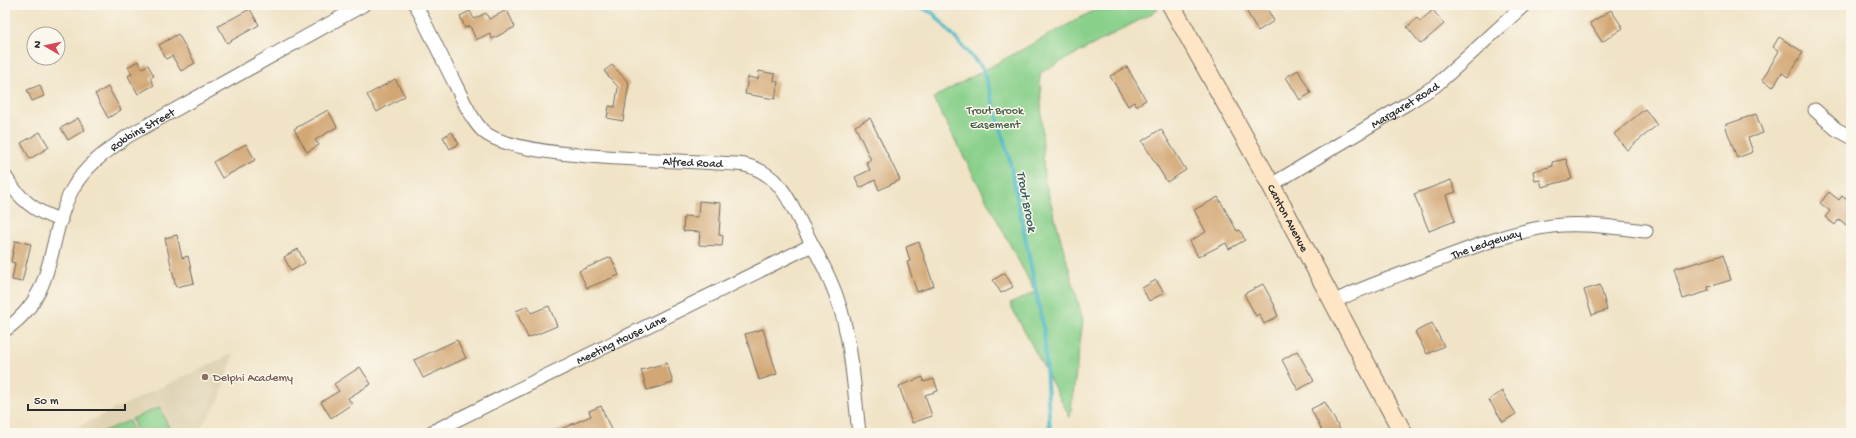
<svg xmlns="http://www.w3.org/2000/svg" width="1856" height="438" font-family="'Gochi Hand',sans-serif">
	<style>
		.built { fill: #dfd3b4 }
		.green { fill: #89d08b; stroke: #5a7e5b }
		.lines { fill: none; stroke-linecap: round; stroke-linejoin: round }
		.stream { stroke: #4ab7c6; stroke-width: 4 }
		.building { fill: #d3a774 }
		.street-casing { stroke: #706b61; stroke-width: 15 }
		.secondary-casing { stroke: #706b61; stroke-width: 20 }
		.street { stroke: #fff; stroke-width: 13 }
		.secondary { stroke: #fee5c5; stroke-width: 18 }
		.education-dot { fill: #8d6e63; stroke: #fbf7ec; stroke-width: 1.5 }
		.labels { text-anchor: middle; stroke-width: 3; stroke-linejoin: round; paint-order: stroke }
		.street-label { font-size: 12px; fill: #2b2b2b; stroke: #fbf7ec }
		.park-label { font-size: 12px; fill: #475d48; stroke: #fbf7ec }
		.education-label { font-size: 12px; fill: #785e54; stroke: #fbf7ec; text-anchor: start }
		.water-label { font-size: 13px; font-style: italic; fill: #365c61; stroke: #fbf7ec }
	</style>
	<rect width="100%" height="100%" fill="#fbf7ec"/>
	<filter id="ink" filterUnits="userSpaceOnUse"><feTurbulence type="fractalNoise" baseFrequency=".025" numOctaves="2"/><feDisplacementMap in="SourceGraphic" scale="8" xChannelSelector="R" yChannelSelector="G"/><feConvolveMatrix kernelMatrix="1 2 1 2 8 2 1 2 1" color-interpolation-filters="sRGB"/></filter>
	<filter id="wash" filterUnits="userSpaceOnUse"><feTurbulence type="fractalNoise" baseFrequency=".012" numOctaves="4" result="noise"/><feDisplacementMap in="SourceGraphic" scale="16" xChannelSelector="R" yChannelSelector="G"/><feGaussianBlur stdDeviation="0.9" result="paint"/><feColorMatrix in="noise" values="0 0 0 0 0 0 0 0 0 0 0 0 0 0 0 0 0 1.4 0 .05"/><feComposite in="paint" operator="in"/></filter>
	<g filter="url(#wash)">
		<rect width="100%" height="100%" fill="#f0e3c6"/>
		<path class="built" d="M234,353L219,401L197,433H64Z"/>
		<path class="green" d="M1104,5H1155L1158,10L1040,73L1044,178L1083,320L1070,417L1010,304L1035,292L933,98Z
			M160,407L171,433H138L132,419Z
			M129,421L134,433H102L101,432Z"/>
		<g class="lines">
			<path class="stream" d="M915,5L933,13L983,69L1009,157L1044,331L1050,433"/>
		</g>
		<g id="blocks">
			<path class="building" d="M1243,5H1265L1274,21L1258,31Z
				M250,9L259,25L227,43L218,26Z
				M507,10L515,27L492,39L490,33L476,40L470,26L465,28L460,16L470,11L474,19L486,13L489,19Z
				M1433,10L1444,24L1421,44L1407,27L1417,18L1420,21Z
				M1611,10L1623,28L1602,42L1590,23Z
				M178,34L195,63L181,71L172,56L166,59L159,45Z
				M1779,37L1803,52L1788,77L1782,73L1773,87L1762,80L1779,51L1773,47Z
				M138,61L142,68L148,65L154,76L150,78L154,85L138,94L128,76L132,74L128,67Z
				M612,65L629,83L623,121L607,118L609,106L615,107L618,87L604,71Z
				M1127,67L1146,100L1136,106L1134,102L1128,106L1110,76Z
				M1298,70L1311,93L1300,100L1286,77Z
				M759,71L775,74L774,81L778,82L775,99L745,94L748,77L758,79Z
				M395,79L405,96L377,112L367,95Z
				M40,85L44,96L32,101L27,90Z
				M108,87L121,110L108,118L95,94Z
				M1645,109L1657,125L1627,150L1614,134Z
				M328,110L337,127L315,140L319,145L307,152L294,129Z
				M1756,114L1763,133L1748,138L1753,152L1737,158L1725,125Z
				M78,118L85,130L68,140L61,128Z
				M870,118L900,180L879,190L875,180L860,188L855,177L870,170L866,162L871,160L855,126Z
				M1161,129L1186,170L1167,182L1142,141Z
				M40,132L49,147L30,159L21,143Z
				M452,132L459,144L450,149L443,137Z
				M246,144L255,160L222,178L213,162Z
				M1566,159L1572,179L1542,187L1540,180L1535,181L1533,171L1553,166L1552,162Z
				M1451,180L1456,192L1446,195L1455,221L1429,231L1414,194Z
				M1829,192L1839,200L1842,196L1851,203V229L1839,219L1835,225L1825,217L1830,211L1820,203Z
				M1218,197L1237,231L1240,230L1245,240L1229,249L1226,243L1198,257L1190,241L1206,232L1194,210Z
				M699,201L721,203L719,235L723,236L722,246L699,245L700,232L683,231L684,216L698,217Z
				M177,235L182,258L188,256L194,283L176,287L165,238Z
				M15,241L31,244L22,282L12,280L15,263L11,262Z
				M919,242L934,286L917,292L907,262L910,261L906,247Z
				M298,249L305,263L291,271L284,257Z
				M1723,255L1731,280L1708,287L1709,291L1683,299L1674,269Z
				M611,257L619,275L587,288L579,271Z
				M1005,273L1013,287L1001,293L993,280Z
				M1156,280L1164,293L1149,301L1142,288Z
				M1263,284L1275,306L1274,307L1278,316L1264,324L1259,314L1256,316L1244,294Z
				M1600,285L1607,310L1592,315L1584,290Z
				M528,306L531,313L549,306L557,326L528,338L516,311Z
				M1432,323L1444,346L1427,354L1415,332Z
				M763,329L777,374L759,380L745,334Z
				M457,340L466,358L423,378L414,360Z
				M1297,351L1314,381L1298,390L1282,360Z
				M667,363L673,383L647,390L641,370Z
				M360,367L371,384L348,398L352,404L331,418L321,402L339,391L334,384Z
				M923,377L924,382L934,379L938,391L925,395L932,416L912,423L899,386Z
				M1502,391L1516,414L1503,422L1489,400Z
				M1325,402L1342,433H1323L1311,409Z
				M601,406L611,430L604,433H552L591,416L589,411Z"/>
		</g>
	</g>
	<g filter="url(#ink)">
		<use href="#blocks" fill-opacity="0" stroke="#706b61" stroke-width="1"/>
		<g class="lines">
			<g class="street-casing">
				<g id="street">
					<path id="s1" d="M416,5C429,31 442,58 455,84C463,99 470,118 483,131C515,162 693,159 745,165C780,174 789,200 804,229C816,252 829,274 837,298C852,340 854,389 859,433"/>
					<path d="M1815,110L1836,129L1851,137"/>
					<path d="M5,176C18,198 36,213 61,220"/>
					<path id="s2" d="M1271,185L1408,103L1435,86L1463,61L1524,5"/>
					<path id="s3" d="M1333,302C1361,288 1391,278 1420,267C1462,251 1518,228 1562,225C1590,223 1619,228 1646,231"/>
					<path id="s4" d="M5,330C60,292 45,239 73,188C86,165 107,151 128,136L363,5"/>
					<path id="s5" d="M430,433L812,245"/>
				</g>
			</g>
			<g class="secondary-casing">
				<g id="secondary">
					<path id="s6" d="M1171,5L1271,185L1403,433"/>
				</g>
			</g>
			<use href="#street" class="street"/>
			<use href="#secondary" class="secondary"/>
		</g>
	</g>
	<circle class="education-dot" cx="205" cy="377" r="4"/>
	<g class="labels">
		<g class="street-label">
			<text dy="4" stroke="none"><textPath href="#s2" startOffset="156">Margaret Road</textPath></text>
			<text dy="4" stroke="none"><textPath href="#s4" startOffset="253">Robbins Street</textPath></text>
			<text dy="4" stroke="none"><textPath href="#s1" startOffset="357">Alfred Road</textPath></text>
			<text dy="4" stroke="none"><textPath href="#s6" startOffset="243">Canton Avenue</textPath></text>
			<text dy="4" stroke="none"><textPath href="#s3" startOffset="164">The Ledgeway</textPath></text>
			<text dy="4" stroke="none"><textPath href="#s5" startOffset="213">Meeting House Lane</textPath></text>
		</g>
		<g class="park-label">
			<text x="995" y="114">Trout Brook<tspan x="995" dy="14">Easement</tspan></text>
		</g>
		<g class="education-label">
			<text x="213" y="381">Delphi Academy</text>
		</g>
		<g class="water-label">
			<text transform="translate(1028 201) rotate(79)" y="5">Trout Brook</text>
		</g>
	</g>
	<rect width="1856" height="438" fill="none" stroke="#fbf7ec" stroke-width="20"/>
	<g transform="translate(46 46) rotate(279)"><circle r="19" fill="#fbf7ec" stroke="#a8a59f"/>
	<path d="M0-3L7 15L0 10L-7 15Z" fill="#d1495b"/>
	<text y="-6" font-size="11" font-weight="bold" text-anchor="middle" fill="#2b2b2b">N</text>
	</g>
	<path d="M28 404v6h97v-6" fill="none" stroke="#2b2b2b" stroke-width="2"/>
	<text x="34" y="404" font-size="12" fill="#2b2b2b" stroke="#fbf7ec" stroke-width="3" paint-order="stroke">50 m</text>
</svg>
